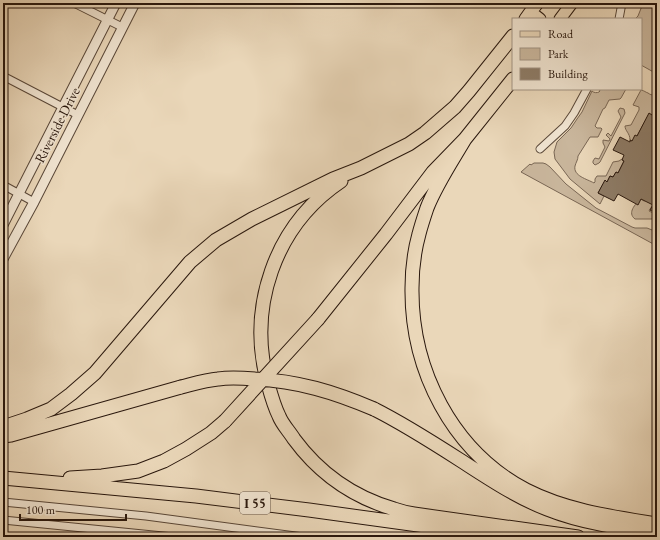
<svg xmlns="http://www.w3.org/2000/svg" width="660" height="540" font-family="'EB Garamond',serif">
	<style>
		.green { fill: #c9b69c; stroke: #796654 }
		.building { fill: #8d7b66; stroke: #29170d }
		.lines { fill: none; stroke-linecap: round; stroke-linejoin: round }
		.minor-casing { stroke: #594738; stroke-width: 9 }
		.tertiary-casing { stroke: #594738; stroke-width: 11 }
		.primary-casing { stroke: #29170d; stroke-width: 13 }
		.motorway-casing { stroke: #29170d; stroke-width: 15 }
		.minor { stroke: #f1e5d2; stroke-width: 7 }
		.tertiary { stroke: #f1e5d2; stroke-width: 9 }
		.primary { stroke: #ead7b9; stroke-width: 11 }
		.motorway { stroke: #ead7b9; stroke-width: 13 }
		.motorway-bridge-casing { stroke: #29170d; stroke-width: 15; stroke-linecap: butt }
		.motorway-bridge { stroke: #ead7b9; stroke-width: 13 }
		.labels { text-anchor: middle; stroke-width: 3; stroke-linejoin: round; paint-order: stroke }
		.shield { fill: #f1e5d2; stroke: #655548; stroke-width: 1 }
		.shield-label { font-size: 13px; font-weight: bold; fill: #29170d }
		.street-label { font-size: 14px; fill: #29170d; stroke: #f1e5d2 }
	</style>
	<rect width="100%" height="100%" fill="#ead7b9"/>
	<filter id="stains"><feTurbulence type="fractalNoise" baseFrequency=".005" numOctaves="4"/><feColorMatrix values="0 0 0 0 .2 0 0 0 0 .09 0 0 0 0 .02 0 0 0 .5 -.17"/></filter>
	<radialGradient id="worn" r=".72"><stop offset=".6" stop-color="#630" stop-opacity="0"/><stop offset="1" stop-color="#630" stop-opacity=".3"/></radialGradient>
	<path class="green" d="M652,3H657V26L653,33L657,35V74L641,65V19H635L638,16L642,6L646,5L651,7Z
		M599,89H626L621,98L620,99L609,100L605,108L603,109L595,126L597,128H601L602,129L598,137H590L578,156C578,160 576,162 575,166C573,176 587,179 594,183L595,182V179L597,176H606L613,162L619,161L622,159L624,161L618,173L616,172L613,177L610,176L607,182L605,181L598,193L604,196L600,204L570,179L555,159L554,152L557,142L571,128L577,119L582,112L592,91C594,93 597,93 599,92L600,91Z
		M641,90C645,91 645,92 648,93C650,95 654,95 657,97V110L655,109L652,115L649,114L637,136L632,141L630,140C630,133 625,131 625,126L631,125L639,110V107L633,105Z
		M620,108L624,109L625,113L600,162L599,163L595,165L593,163V161L595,158L599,159L605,147L603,143V140L609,141L610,139L606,135L608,133L611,136L621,117L618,111Z
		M534,163H543L546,164L550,167L566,184L596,208L632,227L635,228H647L657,232V246L521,172L530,164L531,165Z
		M657,197L649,211L653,213L654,212L656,213L652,219H635C627,213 635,204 641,199L644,201Z"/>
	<path class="building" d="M657,104V214L650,210L653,205L641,199L638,205L618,194L614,201L598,193L605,180L607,182L610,176L613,177L616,172L618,173L624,161L622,160L624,155L613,150L620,137L630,142V140L632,141L635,135L637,136L649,113L652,115Z"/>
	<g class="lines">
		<g class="minor-casing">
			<path id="minor" d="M74,3L122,27
				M619,19L622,3
				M3,76L78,115
				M540,149L565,126L574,113L587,89
				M3,185L34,202
				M3,502L146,516L303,537
				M3,520L173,537"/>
		</g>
		<g class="tertiary-casing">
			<path id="tertiary" d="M3,225L116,3
				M3,259L34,202L135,3"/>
		</g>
		<g class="primary-casing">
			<path id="primary" d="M538,3L531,12L540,19
				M560,19L572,3"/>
		</g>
		<g class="motorway-casing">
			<path id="motorway" d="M526,19L531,12
				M465,139C452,161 436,185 427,208C424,217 421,226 419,234C414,252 412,270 412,288C411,370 452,451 526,490C567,511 613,517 657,524
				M341,181C274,226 247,308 268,384C271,395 274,406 279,416C282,424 289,431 294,439C319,473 353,497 394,509C400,511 407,513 414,514L578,537
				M318,319L386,234L433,172L465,139L513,79
				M374,409C404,424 432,442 460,460C488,478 516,497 547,509C582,523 620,528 657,533
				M3,427L27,419L51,409L71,394L95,373L190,262L216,240L252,219L333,179L361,168L409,144L425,133L455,107L469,91L513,36
				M3,436L11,435L181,387
				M3,478L196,496L309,510L505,537
				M70,478L102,476L138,471L164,461L186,449L211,433L225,421"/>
		</g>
		<use href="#minor" class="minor"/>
		<use href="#tertiary" class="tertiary"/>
		<use href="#primary" class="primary"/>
		<use href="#motorway" class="motorway"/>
		<g class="motorway-bridge-casing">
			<path id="motorway-bridge" d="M181,387C193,384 206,380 218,379C230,377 243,378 255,379C298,381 334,392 374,409
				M225,421L318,319"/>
		</g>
		<use href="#motorway-bridge" class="motorway-bridge"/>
	</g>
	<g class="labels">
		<rect class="shield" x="240" y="492" width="30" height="22" rx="3"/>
		<g class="shield-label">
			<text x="255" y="508">I 55</text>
		</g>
		<g class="street-label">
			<text transform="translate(57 125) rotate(-63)" y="5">Riverside Drive</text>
		</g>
	</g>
	<rect width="660" height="540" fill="none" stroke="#ead7b9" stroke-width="16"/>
	<rect x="4" y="4" width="652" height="532" fill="none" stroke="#29170d" stroke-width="2"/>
	<rect x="8" y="8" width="644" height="524" fill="none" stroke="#29170d"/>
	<rect x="512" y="18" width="130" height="72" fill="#f1e5d2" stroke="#a19383"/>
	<rect x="520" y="31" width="20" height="6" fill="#ead7b9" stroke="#a19383"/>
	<text x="548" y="38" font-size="12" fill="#29170d">Road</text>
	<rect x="520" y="48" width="20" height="12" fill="#c9b69c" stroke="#a19383"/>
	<text x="548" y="58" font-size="12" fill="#29170d">Park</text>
	<rect x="520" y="68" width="20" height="12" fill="#8d7b66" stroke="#a19383"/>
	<text x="548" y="78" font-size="12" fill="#29170d">Building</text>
	<path d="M20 514v6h106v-6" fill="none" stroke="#29170d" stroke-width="2"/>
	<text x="26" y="514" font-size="12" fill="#29170d" stroke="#f1e5d2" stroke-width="3" paint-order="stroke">100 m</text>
	<rect width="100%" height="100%" filter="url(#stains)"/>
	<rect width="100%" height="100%" fill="url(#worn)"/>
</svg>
